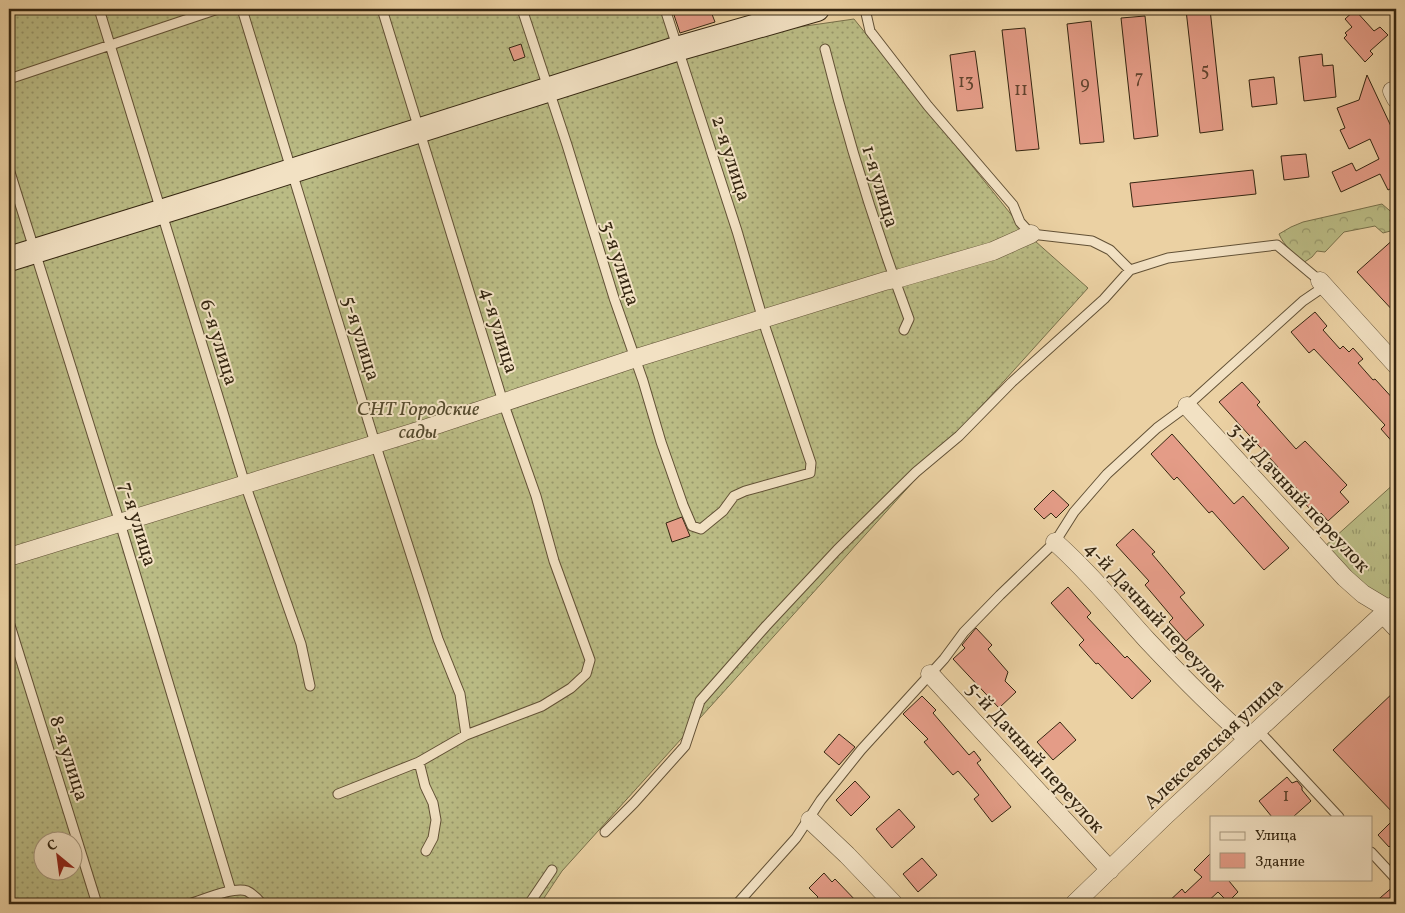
<svg xmlns="http://www.w3.org/2000/svg" width="1405" height="913" font-family="Vollkorn,serif">
	<style>
		.grass { fill: url(#grass-tufts); stroke: #78704a }
		.forest { fill: url(#forest-crowns); stroke: #78704a }
		.garden { fill: url(#garden-dots); stroke: #78704a; fill-rule: evenodd }
		.building { fill: #e49c87; stroke: #352611 }
		.lines { fill: none; stroke-linecap: round; stroke-linejoin: round }
		.lane-casing { stroke: #625136; stroke-width: 11 }
		.street-casing { stroke: #625136; stroke-width: 19 }
		.secondary-casing { stroke: #352611; stroke-width: 26 }
		.lane { stroke: #f2e1c3; stroke-width: 9 }
		.street { stroke: #f2e1c3; stroke-width: 18 }
		.secondary { stroke: #f2e1c3; stroke-width: 24 }
		.labels { text-anchor: middle; stroke-width: 4; stroke-linejoin: round; paint-order: stroke }
		.number-label { font-size: 18px; fill: #61442e }
		.street-label { font-size: 20px; fill: #352611; stroke: #f2e1c3 }
		.park-label { font-size: 20px; font-style: italic; fill: #564b2e; stroke: #f2e1c3 }
	</style>
	<defs>
		<pattern id="grass-tufts" width="24" height="20" patternUnits="userSpaceOnUse" patternTransform="scale(1.25)"><rect width="24" height="20" fill="#babb84"/><path d="M3 7l-1-3M5 7V3M7 7l1-3M15 17l-1-3M17 17v-4M19 17l1-3" fill="none" stroke="#98986b"/></pattern>
		<pattern id="forest-crowns" width="20" height="18" patternUnits="userSpaceOnUse" patternTransform="scale(1.25)"><rect width="20" height="18" fill="#babb84"/><path d="M2 6a3 3 0 1 1 6 0M12 15a3 3 0 1 1 6 0" fill="none" stroke="#98986b"/></pattern>
		<pattern id="garden-dots" width="8" height="8" patternUnits="userSpaceOnUse" patternTransform="scale(1.25)"><rect width="8" height="8" fill="#babb84"/><path d="M2 2h.1M6 6h.1" fill="none" stroke="#98986b" stroke-width="1.8" stroke-linecap="round"/></pattern>
	</defs>
	<rect width="100%" height="100%" fill="#ebd1a3"/>
	<filter id="stains"><feTurbulence type="fractalNoise" baseFrequency=".004" numOctaves="4"/><feColorMatrix values="0 0 0 0 .2 0 0 0 0 .09 0 0 0 0 .02 0 0 0 .5 -.17"/></filter>
	<radialGradient id="worn" r=".72"><stop offset=".6" stop-color="#630" stop-opacity="0"/><stop offset="1" stop-color="#630" stop-opacity=".3"/></radialGradient>
	<path class="grass" d="M1396,482V593L1391,598L1384,600L1370,594L1324,547Z"/>
	<path class="forest" d="M1382,204L1396,216V225L1394,230L1383,233L1375,226L1344,232L1325,252L1317,251L1312,257L1303,263C1294,253 1284,246 1279,234L1291,227L1303,222Z"/>
	<path class="garden" d="M9,9H668L682,57L771,31L854,19L1026,233L1088,288L562,871L540,904H9ZM42,840H72V870H42Z"/>
	<path class="building" d="M672,9H710L715,22L680,33Z
		M1197,9H1210L1223,130L1200,133L1186,10Z
		M1355,10L1374,31L1380,27L1388,35L1370,51L1373,54L1365,62L1344,38L1347,35L1345,33L1352,27L1345,19Z
		M1145,16L1158,136L1134,139L1121,18Z
		M1091,21L1104,142L1080,144L1067,24Z
		M1025,28L1039,149L1016,151L1002,30Z
		M521,44L525,57L514,61L509,48Z
		M975,51L983,108L957,111L950,55Z
		M1322,54L1323,66L1333,65L1336,97L1304,101L1299,57Z
		M1367,75L1396,137V186L1388,190L1380,174L1341,192L1332,172L1352,163L1356,171L1379,159L1370,139L1349,149L1340,130L1345,128L1337,108L1359,100Z
		M1274,77L1277,104L1252,107L1249,80Z
		M1306,154L1309,177L1284,180L1281,156Z
		M1253,170L1256,194L1133,207L1130,183Z
		M1396,237V314L1357,272Z
		M1315,312L1327,326L1323,330L1340,349L1343,346L1349,352L1353,348L1363,359L1358,363L1373,380L1375,379L1396,402V446L1381,429L1385,425L1314,349L1309,353L1291,332Z
		M1242,382L1260,402L1257,405L1296,449L1305,441L1347,485L1340,492L1349,502L1328,521L1321,513L1317,517L1301,499L1304,496L1277,468L1278,467L1219,402Z
		M1172,434L1234,504L1243,496L1289,548L1264,570L1212,511L1209,513L1177,477L1174,480L1151,454Z
		M1053,490L1069,505L1056,518L1051,513L1044,519L1034,509Z
		M682,517L690,536L672,542L666,523Z
		M1133,529L1155,552L1152,554L1185,593L1180,597L1204,625L1186,641L1169,622L1173,618L1145,585L1149,581L1116,545Z
		M1068,587L1091,613L1087,617L1125,658L1127,656L1151,681L1132,699L1098,663L1096,664L1079,645L1084,640L1051,603Z
		M976,628L992,645L988,649L1008,672L1005,681L1016,692L999,708L953,659L965,648L962,645Z
		M1396,690V816L1333,750Z
		M922,696L936,710L933,713L969,755L974,751L981,760L977,763L1011,807L992,822L974,799L979,795L958,771L953,775L924,742L928,739L903,714Z
		M1060,722L1076,740L1053,760L1037,742Z
		M839,734L855,747L839,765L824,752Z
		M1287,777L1292,783L1297,781L1302,787V790L1311,801L1293,817H1272L1259,801Z
		M855,781L870,797L851,816L836,800Z
		M899,809L915,827L892,848L876,829Z
		M1396,817V840L1389,847L1378,835Z
		M1211,853V879H1231L1229,881L1238,892L1228,902L1218,892L1205,904H1166L1182,889L1185,893L1202,877L1194,870Z
		M922,858L937,875L918,892L903,874Z
		M824,873L832,882L835,879L859,904H811L818,897L809,888Z
		M1395,885H1396V904H1373Z"/>
	<g class="lines">
		<g class="lane-casing">
			<path id="lane" d="M99,9L245,484L301,644L310,686
				M242,9L375,443L438,639L460,694L466,735
				M382,9L503,402L536,496L554,561L590,660L586,674L571,688L542,706L466,735L419,762L425,786L433,803L436,820L433,838L426,851
				M522,9L567,145L614,298L643,381L661,442L683,505L692,526L701,529L723,511L734,496L745,491L810,473L811,463L766,330L737,231L665,9
				M865,9L870,31L928,106L1013,205L1020,222L1031,234L1092,241L1110,250L1130,270L1168,258L1277,245L1320,281
				M825,49C848,141 876,230 909,319L904,330
				M9,79L218,9
				M9,169L120,523L231,891
				M9,622L97,904
				M1258,730L1339,817
				M338,794L419,762
				M605,832L634,803L685,746L700,701L766,626L837,550L916,472L959,436L1012,382L1104,299L1130,270
				M1371,852L1396,879
				M189,904C203,900 234,886 247,891C253,894 258,899 262,904
				M529,904L552,870
				M737,904L796,838L821,800L861,750L944,659L964,632L1000,595L1055,542L1074,512L1107,474L1157,428L1187,406L1303,301L1325,286"/>
		</g>
		<g class="street-casing">
			<path id="street" d="M1392,91L1396,99
				M1320,281L1396,365
				M1187,406L1345,578L1363,594L1388,609
				M1055,542C1089,572 1117,607 1147,640C1179,674 1212,708 1248,739
				M9,557L421,430L636,358L885,281L900,278L993,251L1031,234
				M1390,607L1383,614L1396,628
				M930,674L1110,870
				M810,820L847,855L894,904
				M1074,904L1165,816L1383,614"/>
		</g>
		<g class="secondary-casing">
			<path id="secondary" d="M9,259L222,193L673,50L817,9"/>
		</g>
		<use href="#lane" class="lane"/>
		<use href="#street" class="street"/>
		<use href="#secondary" class="secondary"/>
	</g>
	<g class="labels">
		<g class="number-label">
			<text x="1205" y="76">5</text>
			<text x="1139" y="83">7</text>
			<text x="966" y="87">13</text>
			<text x="1085" y="89">9</text>
			<text x="1021" y="95">11</text>
			<text x="1286" y="801">1</text>
		</g>
		<g class="street-label">
			<text transform="translate(732 158) rotate(72)" y="7">2-я улица</text>
			<text transform="translate(881 186) rotate(73)" y="7">1-я улица</text>
			<text transform="translate(621 263) rotate(72)" y="7">3-я улица</text>
			<text transform="translate(500 330) rotate(73)" y="7">4-я улица</text>
			<text transform="translate(362 338) rotate(73)" y="7">5-я улица</text>
			<text transform="translate(220 342) rotate(73)" y="7">6-я улица</text>
			<text transform="translate(1300 497) rotate(47)" y="7">3-й Дачный переулок</text>
			<text transform="translate(139 524) rotate(73)" y="7">7-я улица</text>
			<text transform="translate(1156 616) rotate(47)" y="7">4-й Дачный переулок</text>
			<text transform="translate(1213 743) rotate(-43)" y="7">Алексеевская улица</text>
			<text transform="translate(1036 757) rotate(48)" y="7">5-й Дачный переулок</text>
			<text transform="translate(70 758) rotate(72)" y="7">8-я улица</text>
		</g>
		<g class="park-label">
			<text x="418" y="415">СНТ Городские<tspan x="418" dy="23">сады</tspan></text>
		</g>
	</g>
	<rect width="1405" height="913" fill="none" stroke="#ebd1a3" stroke-width="30"/>
	<rect x="10" y="10" width="1385" height="893" fill="none" stroke="#352611" stroke-width="2.5"/>
	<rect x="15" y="15" width="1375" height="883" fill="none" stroke="#352611"/>
	<rect x="1210" y="816" width="162" height="65" fill="#f2e1c3" stroke="#a6967c"/>
	<rect x="1220" y="832" width="25" height="8" fill="#f2e1c3" stroke="#a6967c"/>
	<text x="1255" y="840" font-size="15" fill="#352611">Улица</text>
	<rect x="1220" y="853" width="25" height="15" fill="#e49c87" stroke="#a6967c"/>
	<text x="1255" y="866" font-size="15" fill="#352611">Здание</text>
	<g transform="translate(58 856) rotate(331)"><circle r="24" fill="#f2e1c3" stroke="#a6967c"/>
	<path d="M0-4L9 19L0 12L-9 19Z" fill="#8f2418"/>
	<text y="-8" font-size="14" font-weight="bold" text-anchor="middle" fill="#352611">С</text>
	</g>
	<rect width="100%" height="100%" filter="url(#stains)"/>
	<rect width="100%" height="100%" fill="url(#worn)"/>
</svg>
